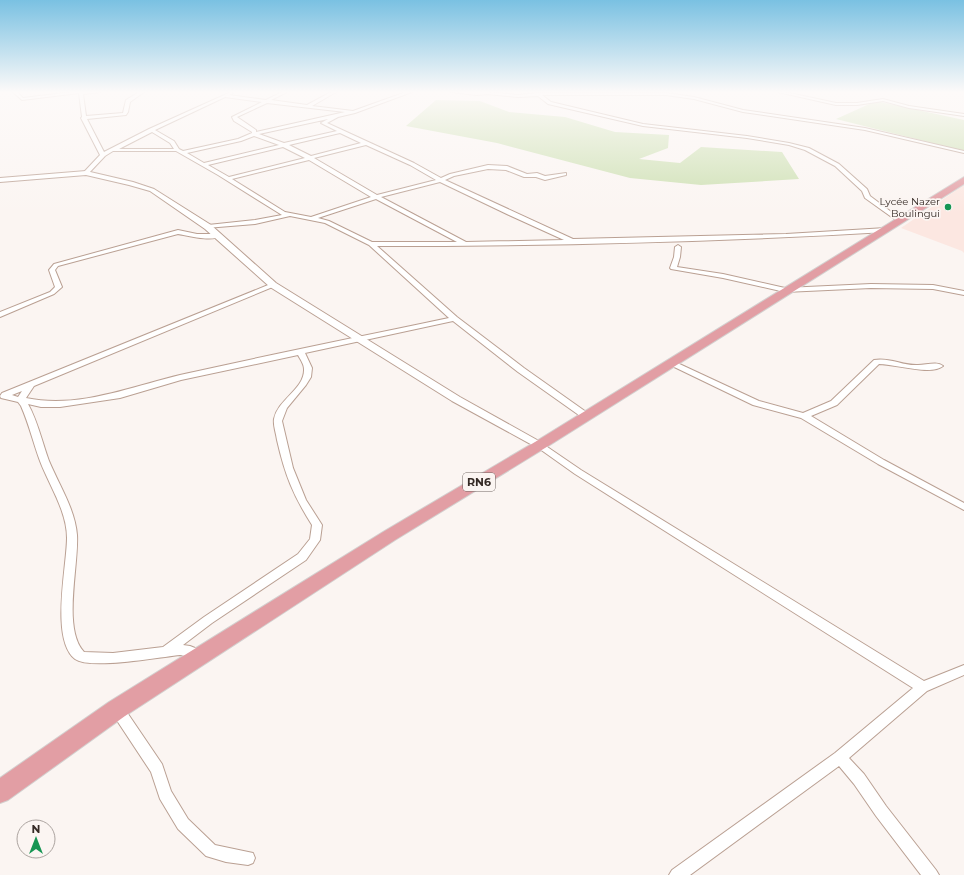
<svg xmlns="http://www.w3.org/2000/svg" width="964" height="875" font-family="Montserrat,sans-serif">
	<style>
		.education { fill: #fce7e1 }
		.green { fill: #cde0b2 }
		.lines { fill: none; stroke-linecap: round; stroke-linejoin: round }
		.minor-casing { stroke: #baa093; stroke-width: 2 }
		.tertiary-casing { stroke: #baa093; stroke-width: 2 }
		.trunk-casing { stroke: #d3d0cf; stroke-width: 2 }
		.minor { fill: #fff; fill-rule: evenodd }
		.tertiary { fill: #fff; fill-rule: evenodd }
		.trunk { fill: #e29ea4; fill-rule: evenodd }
		.poi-dot { fill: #169553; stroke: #fbf5f2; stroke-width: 1.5 }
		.labels { text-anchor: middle; stroke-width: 3.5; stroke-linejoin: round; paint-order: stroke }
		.far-poi-label { font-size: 10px; fill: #352a25; stroke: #fbf5f2; text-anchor: end }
		.shield { fill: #fbf5f2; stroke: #706762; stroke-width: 1 }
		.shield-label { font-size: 11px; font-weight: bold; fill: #352a25 }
	</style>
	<rect width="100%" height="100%" fill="#fbf5f2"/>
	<path class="education" d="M964,185V253L962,251L901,228Z"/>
	<path class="green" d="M436,100L480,101L509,112L565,117L615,132L669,135L668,148L639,159L680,163L701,147L782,152L799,179L701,185L630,178L497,143L406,126Z
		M876,101L964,120V151L836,119Z"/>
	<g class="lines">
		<g class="minor-casing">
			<path id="minor" d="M13,92H17L23,98L72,92H101L83,94L86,116L123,113L126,100L139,92H144L130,102L128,112L126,115L87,119L104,152L149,129L231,92L233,93L229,95L266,100L282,92H287L271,100L307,105L331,92H336L312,106L353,111L406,92H412L355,113L338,117L327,123L414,163L441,178L450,174L488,165L507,166L527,174L537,173L545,176L566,173V175L545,180L536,177H524L506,170L488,169L454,176L445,180L573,239L786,234L886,228L889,230L886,232C717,242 546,246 377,246L457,317L524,368L589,414L590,416L589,418H583L518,372L453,321L305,353L312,368L311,377L306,385L287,408L282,421L293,468L306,500L322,525L320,540L306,560L212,623L183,645L190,646L205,652L207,656L205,660L201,661L189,656L180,655C160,657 90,670 75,659C50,639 67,566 67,538C67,511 49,485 40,461C33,442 29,424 21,406L18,402L1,398L0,396L2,393L273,283L276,285L275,286L34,386L26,398C78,409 130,387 180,375C269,355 359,337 449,318L369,245L325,223L290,216L255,224L206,228V226L208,225L255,220L282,215L218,175L176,151H113L105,156L88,174H84V172L100,155L81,118L82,117L79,93L22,100ZM225,97L262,102L232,117L234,121L252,132V133L238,139L183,151L179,149L174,141L155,130ZM267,103L345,112L256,132V130L237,117ZM328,119L321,123L337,131L284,143L259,134ZM152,132L170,143L174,149H119ZM340,133L361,143L311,156L289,145ZM254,136L279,145L204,163L187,153L241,141ZM366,145L410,165L436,180L377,195L314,158ZM283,147L305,158L229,177L208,165ZM309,160L371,197L311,217L285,212L232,179ZM440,182L509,215L564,240L466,242L381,197ZM376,199L457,242H372L329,221L318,218ZM298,355C300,359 304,364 304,369C305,389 278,399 274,419C273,425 276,433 277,440C285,475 293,495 312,525L310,539L298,554L204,617L163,647L113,653L84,652C62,629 79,565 77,535C75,509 59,485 49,461C42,442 38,422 28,404L41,407H60L120,398L181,380ZM22,391L18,397L12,395Z
				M451,92H488L518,95L538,93H666L694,97L743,110L865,128L964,151V153L865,130L743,112L694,99L666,95H542L551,102L643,124L747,136L789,143L809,148L839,164L867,189L870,196L902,220L903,221L900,223L865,198L862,191L835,166L805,150L789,145L747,138L643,126L548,104L538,96L518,97L487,94L477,95Z
				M778,92H785L836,103H857L883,99L909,106L964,114V116L909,108L883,101L857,105H836Z
				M178,230L197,234H218L221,236C212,242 189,236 178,234L58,266L55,270L62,287L54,294L0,317V312L50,292L55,287L49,270L54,264Z
				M678,245L681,247L680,257L677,267L723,274L785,288L871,284L933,285L964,291V295L933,289L871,288L785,292L723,278L671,269L670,268L674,257L675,247Z
				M874,360C890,357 903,366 918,365C926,365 937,361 943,366C931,376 895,364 879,364L837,405L811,416L884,460L964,503V510L878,464L801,418L753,405L666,363L670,361H673L759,401L803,413L831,401Z
				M540,442L581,470L924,681L964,665V675L927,691L849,758L864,774L886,806L936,870L939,875H921L876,816L854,784L839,766L690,875H669L672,870L835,753L913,688L575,474L537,447L535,445L537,443Z
				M117,703L122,705L162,764L171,791L188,819L215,845L253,853L255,858L253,863L248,865L226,862L206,856L178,829L160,799L151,772L112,713L111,709L112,705Z"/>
		</g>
		<g class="tertiary-casing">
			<path id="tertiary" d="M86,171L133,182L154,189L211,225L276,283L460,397L546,445L540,448L536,447L452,401L270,287L205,229L150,191L129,185L86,175L0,182V178Z"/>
		</g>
		<g class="trunk-casing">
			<path id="trunk" d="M964,177V184L545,448L395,540L125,716L8,800L0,803V778L109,702L383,532L535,442Z"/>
		</g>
		<use href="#minor" class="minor"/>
		<use href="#tertiary" class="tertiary"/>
		<use href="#trunk" class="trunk"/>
	</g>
	<linearGradient id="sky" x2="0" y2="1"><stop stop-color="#7ac1e2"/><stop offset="0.43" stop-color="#fdfaf9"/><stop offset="1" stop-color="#fdfaf9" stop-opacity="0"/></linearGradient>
	<rect width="964" height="214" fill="url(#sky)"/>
	<circle class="poi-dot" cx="948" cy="207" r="4"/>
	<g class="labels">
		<g class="far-poi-label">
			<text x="940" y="205">Lycée Nazer<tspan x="940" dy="12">Boulingui</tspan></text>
		</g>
		<rect class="shield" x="463" y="473" width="32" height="18" rx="3"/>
		<g class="shield-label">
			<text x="479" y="486">RN6</text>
		</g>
	</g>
	<g transform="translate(36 839)"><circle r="19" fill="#fbf5f2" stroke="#aca4a0"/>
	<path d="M0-3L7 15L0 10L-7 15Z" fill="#169553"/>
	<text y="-6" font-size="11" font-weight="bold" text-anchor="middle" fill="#352a25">N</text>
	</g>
</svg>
